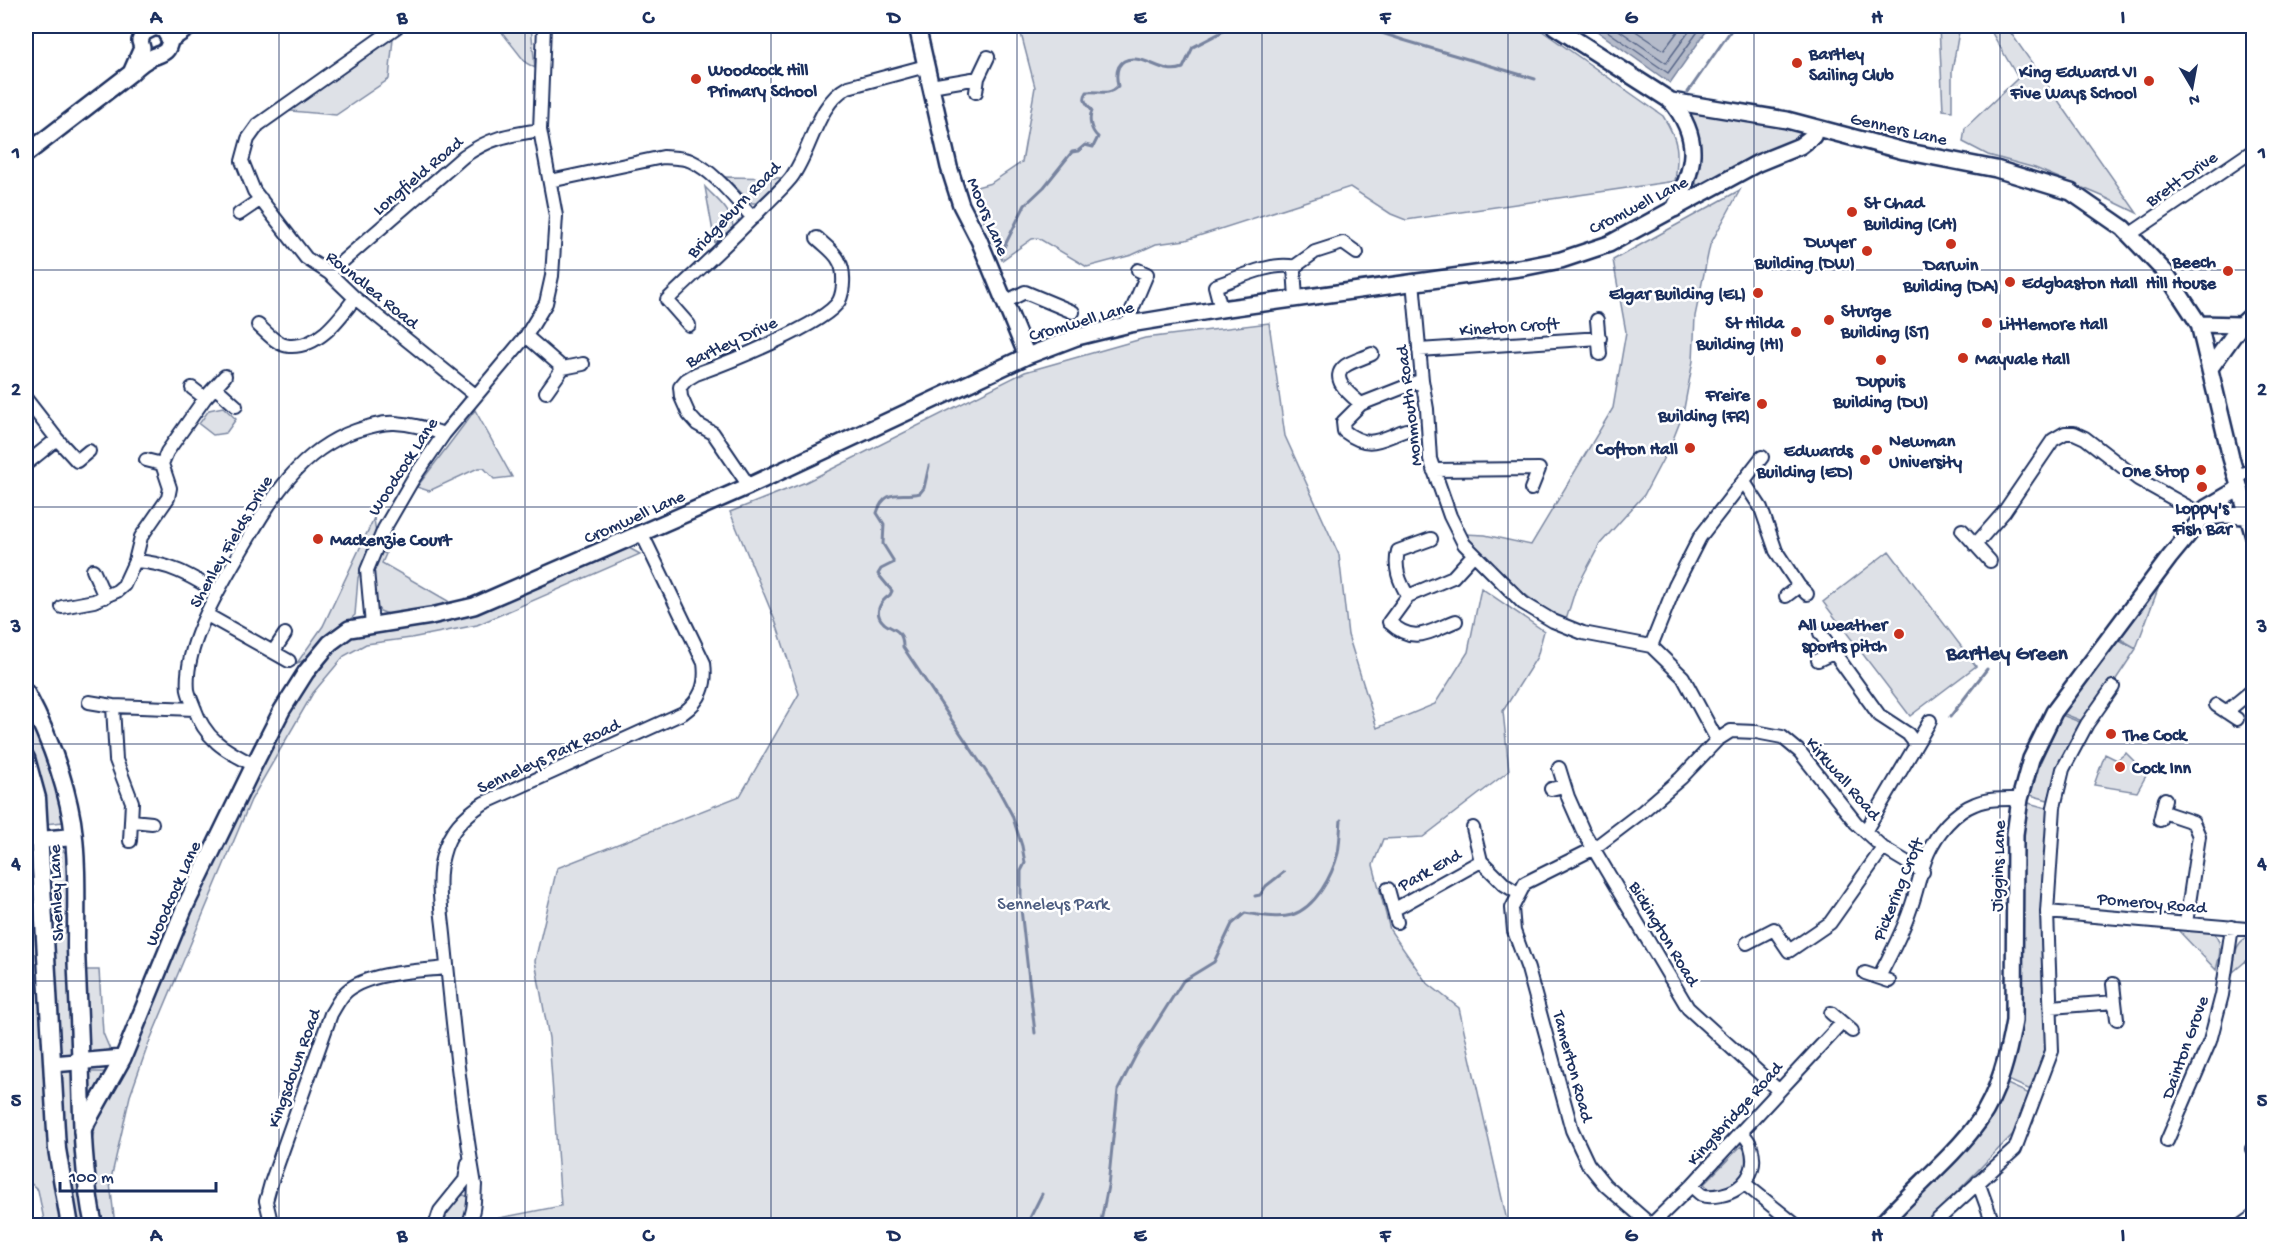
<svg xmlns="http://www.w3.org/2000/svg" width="2279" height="1251" font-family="'Gochi Hand',sans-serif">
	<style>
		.green { fill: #dee1e7; stroke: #7c88a2; stroke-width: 1.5 }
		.water { fill: #b5bbca; stroke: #77839f; stroke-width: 1.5 }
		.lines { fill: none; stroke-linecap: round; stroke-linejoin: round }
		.shore { stroke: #596789; stroke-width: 1.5 }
		.stream { stroke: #77839f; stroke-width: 3 }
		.minor-casing { stroke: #1b2f5e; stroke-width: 16 }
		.tertiary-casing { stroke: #1b2f5e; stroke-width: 20 }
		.secondary-casing { stroke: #1b2f5e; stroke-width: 21 }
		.minor { stroke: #fff; stroke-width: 12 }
		.tertiary { stroke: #fff; stroke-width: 15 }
		.secondary { stroke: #fff; stroke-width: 16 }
		.grid { fill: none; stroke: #1b2f5e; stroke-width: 1.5; stroke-opacity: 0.55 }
		.poi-dot { fill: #c8321e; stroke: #fff; stroke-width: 2 }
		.labels { text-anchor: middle; stroke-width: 5; stroke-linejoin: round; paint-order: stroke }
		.poi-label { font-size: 18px; font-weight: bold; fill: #1b2f5e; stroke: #fff; text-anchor: start }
		.street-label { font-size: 18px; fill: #1b2f5e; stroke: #fff }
		.park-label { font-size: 18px; fill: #4c5c80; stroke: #fff }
		.quarter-label { font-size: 21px; font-weight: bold; fill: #1b2f5e; stroke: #fff }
		.neatline { fill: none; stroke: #1b2f5e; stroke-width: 2 }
		.grid-label { font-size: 20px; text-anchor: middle; font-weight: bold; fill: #1b2f5e }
	</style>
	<rect width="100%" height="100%" fill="#fff"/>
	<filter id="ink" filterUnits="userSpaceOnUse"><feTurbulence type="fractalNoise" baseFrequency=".0167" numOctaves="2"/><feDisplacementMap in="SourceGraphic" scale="12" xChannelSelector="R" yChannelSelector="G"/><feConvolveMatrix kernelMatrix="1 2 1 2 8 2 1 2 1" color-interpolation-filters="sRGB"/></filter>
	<g filter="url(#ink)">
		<path class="green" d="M497,26H531L535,68L526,63Z
			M1019,26H1535L1663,116C1679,141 1679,152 1675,181L1406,220L1391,214L1350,187L1186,240L1156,244L1132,255L1087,267L1038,238L1032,239L1002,260L977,206L973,188L991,183L1022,162L1035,87Z
			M1939,26H1960L1952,71V111L1943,110Z
			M1988,26H2006L2137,213L2102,196L2035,168L1988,155L1963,142L1965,128L2018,78Z
			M394,28L389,79L336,115L279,110Z
			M1685,108L1788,125L1803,132L1799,138L1702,186L1697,185L1694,180Z
			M725,177L782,178L756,203H752Z
			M705,187C716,199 732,210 733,227L715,243Z
			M1740,190L1710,245L1695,316L1693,361L1683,414L1672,442L1644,495L1600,544L1575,591L1566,620C1531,603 1487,567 1465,534L1485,535L1531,545L1613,408L1626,332L1613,260Z
			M1269,323L1285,436L1339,555L1348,635L1377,728L1435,704L1468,652L1481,588L1544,631L1537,657L1503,711L1509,771L1423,837L1383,839L1373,865L1390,930L1426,982L1459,1008L1508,1225H476L479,1222L561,1206L549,1038L535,961L557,868L740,796L799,694L776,623L730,512L806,482L1025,372L1145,338Z
			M223,407L236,419L226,433L213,435L199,424L209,410Z
			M475,410L512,477L494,479L484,468H478L429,491L417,487Z
			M374,518L376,534L364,559L358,578L355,615L307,659L297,663L323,626Z
			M629,548L640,554L477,625L411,638L366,644L344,656L313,693L251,800L148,1045L130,1096L110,1183L115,1225L97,1226L90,1147L96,1124L110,1095L184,921L276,731L313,672L332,652L348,638L360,632L388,629Z
			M379,551L386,554L382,563L448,601L449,606L394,616L380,611L375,604L370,576Z
			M1889,551L1976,666L1910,716L1823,602Z
			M2161,581L2136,648L2117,637Z
			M2116,638L2136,649L2087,723L2062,713Z
			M26,705L57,783L63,822L45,824L40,791L26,744Z
			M2062,715L2082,723L2060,765L2048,800L2030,795L2041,761Z
			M2126,753L2147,774L2137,792L2094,785L2105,754L2117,760Z
			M2025,802L2050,809L2043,874L2047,1042L2033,1091L2006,1079L2020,1027L2023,970L2020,874Z
			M61,849L66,853L75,1142L88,1225H73L62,1147L48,850Z
			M26,862L28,865L31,879L52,1175L63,1225H45L38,1190L26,1179V1110L32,1102L26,994Z
			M2177,929L2214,933C2224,944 2219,957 2216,970Z
			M2253,936V955L2233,972C2235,956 2234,939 2253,936Z
			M85,970H99L103,1033L111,1052L89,1054L86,1049Z
			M86,1072H106L97,1094L89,1106Z
			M2005,1083L2032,1095L2013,1134L1925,1225L1888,1226Z
			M1741,1146L1745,1150L1746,1172L1738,1183L1719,1191L1711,1190L1704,1184Z
			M464,1195L468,1197L470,1203L464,1225L438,1226L456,1197Z"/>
		<path class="water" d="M1590,26H1710L1670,83Z"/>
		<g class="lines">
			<path class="shore" d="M1600,26L1668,73L1702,26
				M1613,26L1666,63L1693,26
				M1628,26L1664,50L1682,26"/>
			<path class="stream" d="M1361,26L1403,40L1535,79
				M1688,92L1734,26
				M1003,249L1025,205L1044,187L1072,152L1078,151L1085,145L1093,147L1098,137C1091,131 1088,119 1092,111C1088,104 1081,101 1087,92C1099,90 1108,97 1118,86C1115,72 1117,58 1135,59C1152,60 1165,75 1183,68L1193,47L1220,33L1228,26
				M929,466L924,488L920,493C900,498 885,487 877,513L884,524L883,544L893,560V563L881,569L878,574L892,591L890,595C881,601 873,612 883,622C887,627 895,628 899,633C902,636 903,642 903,647L999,791L1012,815L1022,846L1025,863L1021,871V909L1035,1033
				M1950,717L1987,669
				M1255,896L1260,895L1266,886L1284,872
				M1026,1226L1042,1194
				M1100,1226L1108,1186L1118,1090L1136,1055L1183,981L1214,962L1232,924L1245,913C1259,915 1278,919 1292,915C1316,907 1332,876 1338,853C1340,842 1340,830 1341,820"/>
			<g class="minor-casing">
				<path id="minor" d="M398,26L258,125L248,139L242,161L254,191L306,258L329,273L355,298L475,395
					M931,86L978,78
					M976,92L978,78L988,57
					M550,181L663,157C672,158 682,157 691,161C715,172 735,199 753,218
					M239,214L261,199
					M2129,235L2254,150
					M1294,267L1315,252L1343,243L1357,253
					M329,273L464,156C492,137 508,135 540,130
					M1413,281L1422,380L1427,409L1430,459L1450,516L1464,544L1523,603L1553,621L1583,633L1651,646L1683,677L1717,740
					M1005,302L1025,292L1073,312
					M1221,309L1215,286C1236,279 1272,261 1294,267L1296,299
					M1597,320L1600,354
					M1130,324L1131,312L1147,274L1138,270
					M258,325C267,333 277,345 289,346C319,348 339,319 355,298
					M689,325L667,300C699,269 732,240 762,208C772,198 782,189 791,178C812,150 816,104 848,87L926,66
					M526,336L563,368
					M1419,350L1600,338
					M1372,354C1364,358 1352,361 1345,366C1328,379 1352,396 1361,404L1343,422L1344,431C1369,450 1379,440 1406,430
					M192,388L205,398
					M216,388L236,406
					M546,392L563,368L583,364
					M26,399L57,439L77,461L89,451
					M1361,404L1422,380
					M146,460L162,464
					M26,464L57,439
					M1433,470L1539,469L1531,489
					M2237,475L2254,471
					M1744,482L1761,508L1776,551L1799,586L1807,594
					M749,486L713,433L697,424L689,415L681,397L680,387L686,380L696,374C724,364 826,324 839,301C844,291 845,271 839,261C835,252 824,245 817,238
					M1962,530L1990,561
					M1431,539L1398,551C1394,568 1399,581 1408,596L1389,622C1414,645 1428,632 1456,621
					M1975,545L2004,512L2053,440L2065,433H2074L2085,438L2138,479L2190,508L2202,518
					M135,561C169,563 189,575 217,592
					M93,570L105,597
					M1408,596L1453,577L1473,555
					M1786,596L1799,586
					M62,607L94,601L117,591L124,585L135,561L141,537L168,498L170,488L162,464L167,452L205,398L225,376
					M207,615L289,661
					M372,625L367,570L384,529L413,479L444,434L526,336L546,303L552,276L556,216L540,130L544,26
					M1820,633L1879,715L1908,734L1915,743
					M1651,646L1675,586L1700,537L1762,457
					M273,652L285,634
					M1818,660L1833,653
					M89,702L113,706L195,709
					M2216,705L2237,719
					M113,706L116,760L132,802L130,841
					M2226,712L2254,689
					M254,765C224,750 205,739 194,707C192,702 189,695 188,690C184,650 213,599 232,566C264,513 292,453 355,431C367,427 382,422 395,423C412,424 427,428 444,434
					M1559,768L1568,797L1583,831L1688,1008L1778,1090
					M1551,789L1564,786
					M2163,812L2193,822L2199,836L2186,923
					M2160,820L2165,799
					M132,821L152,823
					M1473,828L1481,861L1505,885L1518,893
					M1866,830L1930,721
					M1388,889L1397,922
					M1395,909L1481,861
					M2047,912L2247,929L2254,928
					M1747,943L1774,929L1789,951L1830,923L1883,848
					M1865,973L1889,981
					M1879,977C1890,955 1902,934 1910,910C1917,892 1920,871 1928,853C1937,833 1954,812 1975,804C1988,798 2006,799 2020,799
					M2113,984L2115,1002
					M2051,1007L2115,1002L2117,1019
					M1831,1013L1852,1031
					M2167,1141L2210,1041L2222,995L2232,927
					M2252,1149L2254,1151
					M1978,1182L1994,1226
					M1745,1184L1797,1226
					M1691,1186C1694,1188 1699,1193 1702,1195C1707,1197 1716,1196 1721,1195C1743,1191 1759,1171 1751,1147C1750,1142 1745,1136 1741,1132
					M1651,1225L1605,1185L1588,1164L1572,1130L1528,969L1514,931L1512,908L1525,883L1593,849L1643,811L1681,778L1717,740L1731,731L1756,732L1782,737L1800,752L1856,823L1883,848L1923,872
					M272,1226L266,1201L271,1183L331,1014C336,1006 340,997 347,991C369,972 419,971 447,968
					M435,1226L440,1211L465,1180L468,1163
					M467,1226C475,1213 474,1198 475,1185C461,1106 453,1025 445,945C443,916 435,883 443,855C449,831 464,816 484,803L683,713C701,700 707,685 704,663L642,534
					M1650,1226L1691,1186L1842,1023
					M1931,1226L2015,1149L2052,1051L2047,912L2054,807L2063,769L2087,724L2113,687
					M2240,1226L2254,1216"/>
			</g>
			<g class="tertiary-casing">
				<path id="tertiary" d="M917,26L949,167L961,205L979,240L1027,356
					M1554,26L1671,101L1787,120L1904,151L1996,169L2071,192L2123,228L2165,272L2199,324L2231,458L2254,537
					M170,40L191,26
					M1671,101C1703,140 1694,168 1674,209
					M26,154L131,73C137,67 145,60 153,57C163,53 168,53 170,40L164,30L155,27L143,33L140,41L142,48L131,73
					M2199,324L2241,325
					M2210,368L2241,325L2254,313
					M2202,518L2224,515L2247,516
					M53,1064L123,1058
					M82,1131L123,1058L184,909L254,765L282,710L306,672L330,643L349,629L431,616L474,606L749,486L1027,356L1077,337L1130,324L1221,309L1526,267L1561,260L1609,244L1758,163L1800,146L1813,136L1816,128
					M1880,1226C1911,1190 1951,1160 1979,1121C1999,1092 2008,1055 2014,1021L2015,834L2020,799L2031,759L2054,712L2169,558L2202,518L2206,508L2240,488"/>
			</g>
			<g class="secondary-casing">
				<path id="secondary" d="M26,693C48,734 64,775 72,821C78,862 76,907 76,948C77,980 79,1012 80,1044C82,1105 81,1166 94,1226
					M26,758L37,798L57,1149L70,1226
					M40,840L73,837"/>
			</g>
			<use href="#minor" class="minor"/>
			<use href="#tertiary" class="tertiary"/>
			<use href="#secondary" class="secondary"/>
		</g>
	</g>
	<path class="grid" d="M279,26V1226M525,26V1226M771,26V1226M1017,26V1226M1262,26V1226M1508,26V1226M1754,26V1226M2000,26V1226M26,270H2254M26,507H2254M26,744H2254M26,981H2254"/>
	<g class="poi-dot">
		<circle cx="1797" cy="63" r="6"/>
		<circle cx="696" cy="79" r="6"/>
		<circle cx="2149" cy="81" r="6"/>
		<circle cx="1852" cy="212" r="6"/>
		<circle cx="1951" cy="244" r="6"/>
		<circle cx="1867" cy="251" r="6"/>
		<circle cx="2228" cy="271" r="6"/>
		<circle cx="2010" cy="282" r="6"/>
		<circle cx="1758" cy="293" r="6"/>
		<circle cx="1829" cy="320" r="6"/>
		<circle cx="1987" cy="323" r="6"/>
		<circle cx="1796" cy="332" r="6"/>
		<circle cx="1963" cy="358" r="6"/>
		<circle cx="1881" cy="360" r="6"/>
		<circle cx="1762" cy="404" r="6"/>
		<circle cx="1690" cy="448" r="6"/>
		<circle cx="1877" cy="450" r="6"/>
		<circle cx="1865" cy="460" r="6"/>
		<circle cx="2201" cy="470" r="6"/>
		<circle cx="2202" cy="487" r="6"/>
		<circle cx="318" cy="539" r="6"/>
		<circle cx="1899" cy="634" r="6"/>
		<circle cx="2111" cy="734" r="6"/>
		<circle cx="2120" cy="767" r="6"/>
	</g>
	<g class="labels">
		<g class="poi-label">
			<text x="1809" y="59">Bartley<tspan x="1809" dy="21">Sailing Club</tspan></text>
			<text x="708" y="75">Woodcock Hill<tspan x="708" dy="21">Primary School</tspan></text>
			<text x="2137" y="77" text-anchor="end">King Edward VI<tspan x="2137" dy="21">Five Ways School</tspan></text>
			<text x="1864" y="208">St Chad<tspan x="1864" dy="21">Building (CH)</tspan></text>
			<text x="1855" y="247" text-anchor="end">Dwyer<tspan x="1855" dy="21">Building (DW)</tspan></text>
			<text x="2216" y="267" text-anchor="end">Beech<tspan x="2216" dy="21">Hill House</tspan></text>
			<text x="1951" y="270" text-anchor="middle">Darwin<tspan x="1951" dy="21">Building (DA)</tspan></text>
			<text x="2022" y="288">Edgbaston Hall</text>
			<text x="1746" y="299" text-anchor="end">Elgar Building (EL)</text>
			<text x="1841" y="316">Sturge<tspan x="1841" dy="21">Building (ST)</tspan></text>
			<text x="1784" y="328" text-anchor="end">St Hilda<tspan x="1784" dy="21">Building (HI)</tspan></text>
			<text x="1999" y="329">Littlemore Hall</text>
			<text x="1975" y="364">Mayvale Hall</text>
			<text x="1881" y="386" text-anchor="middle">Dupuis<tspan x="1881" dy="21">Building (DU)</tspan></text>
			<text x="1750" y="400" text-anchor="end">Freire<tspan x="1750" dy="21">Building (FR)</tspan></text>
			<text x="1889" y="446">Newman<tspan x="1889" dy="21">University</tspan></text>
			<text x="1678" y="454" text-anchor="end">Cofton Hall</text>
			<text x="1853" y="456" text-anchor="end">Edwards<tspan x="1853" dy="21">Building (ED)</tspan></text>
			<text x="2189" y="476" text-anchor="end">One Stop</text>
			<text x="2202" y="513" text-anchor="middle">Loppy's<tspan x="2202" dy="21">Fish Bar</tspan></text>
			<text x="330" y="545">Mackenzie Court</text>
			<text x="1887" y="630" text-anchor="end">All weather<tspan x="1887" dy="21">sports pitch</tspan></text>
			<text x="2123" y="740">The Cock</text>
			<text x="2132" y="773">Cock Inn</text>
		</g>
		<g class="street-label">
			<text transform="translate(1899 128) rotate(13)" y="6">Genners Lane</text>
			<text transform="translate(417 175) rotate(-40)" y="6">Longfield Road</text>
			<text transform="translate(2181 178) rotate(-35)" y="6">Brett Drive</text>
			<text transform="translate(1638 204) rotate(-27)" y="6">Cromwell Lane</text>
			<text transform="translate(733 209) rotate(-46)" y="6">Bridgeburn Road</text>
			<text transform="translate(989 216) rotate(67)" y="6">Moors Lane</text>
			<text transform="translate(373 289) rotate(39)" y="6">Roundlea Road</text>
			<text transform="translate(1081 320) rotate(-16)" y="6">Cromwell Lane</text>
			<text transform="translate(1509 326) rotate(-4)" y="6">Kineton Croft</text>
			<text transform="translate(731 341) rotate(-25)" y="6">Bartley Drive</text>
			<text transform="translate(1408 406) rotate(-97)" y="6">Monmouth Road</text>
			<text transform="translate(402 466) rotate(-57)" y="6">Woodcock Lane</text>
			<text transform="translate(634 516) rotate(-24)" y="6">Cromwell Lane</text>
			<text transform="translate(230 541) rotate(-60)" y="6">Shenley Fields Drive</text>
			<text transform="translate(548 755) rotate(-25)" y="6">Senneleys Park Road</text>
			<text transform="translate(1844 778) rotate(49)" y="6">Kirkwall Road</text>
			<text transform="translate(1997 866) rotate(-88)" y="6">Jiggins Lane</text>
			<text transform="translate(1429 869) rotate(-29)" y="6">Park End</text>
			<text transform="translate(1897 889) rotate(-68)" y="6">Pickering Croft</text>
			<text transform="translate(55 893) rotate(-92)" y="6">Shenley Lane</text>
			<text transform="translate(172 893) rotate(-66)" y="6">Woodcock Lane</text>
			<text transform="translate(2152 902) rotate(5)" y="6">Pomeroy Road</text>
			<text transform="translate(1665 933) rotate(59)" y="6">Bickington Road</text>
			<text transform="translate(2184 1047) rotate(-70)" y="6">Dainton Grove</text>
			<text transform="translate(1574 1066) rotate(75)" y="6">Tamerton Road</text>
			<text transform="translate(293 1068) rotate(-70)" y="6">Kingsdown Road</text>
			<text transform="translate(1734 1113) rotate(-48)" y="6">Kingsbridge Road</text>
		</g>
		<g class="park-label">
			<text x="1053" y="909">Senneleys Park</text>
		</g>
		<g class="quarter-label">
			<text x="2007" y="659">Bartley Green</text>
		</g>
	</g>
	<rect width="2279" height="1251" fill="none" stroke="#fff" stroke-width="66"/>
	<g transform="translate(2192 87) rotate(170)" stroke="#ffffff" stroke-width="4.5" paint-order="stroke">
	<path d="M0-4.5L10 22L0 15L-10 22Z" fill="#1b2f5e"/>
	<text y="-9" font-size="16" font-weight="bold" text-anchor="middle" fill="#1b2f5e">N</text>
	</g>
	<path d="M60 1182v9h156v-9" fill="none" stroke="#1b2f5e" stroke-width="3"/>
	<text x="69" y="1182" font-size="18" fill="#1b2f5e" stroke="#ffffff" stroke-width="4.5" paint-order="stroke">100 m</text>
	<rect x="33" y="33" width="2213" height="1185" class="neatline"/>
	<g class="grid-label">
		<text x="156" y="23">A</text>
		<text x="402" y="23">B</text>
		<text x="648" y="23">C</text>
		<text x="894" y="23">D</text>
		<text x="1140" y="23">E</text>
		<text x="1385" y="23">F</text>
		<text x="1631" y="23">G</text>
		<text x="1877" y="23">H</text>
		<text x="2123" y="23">I</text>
		<text x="16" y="158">1</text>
		<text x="2262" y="158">1</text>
		<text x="16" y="395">2</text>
		<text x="2262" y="395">2</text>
		<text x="16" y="632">3</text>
		<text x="2262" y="632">3</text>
		<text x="16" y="869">4</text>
		<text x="2262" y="869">4</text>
		<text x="16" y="1106">5</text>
		<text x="2262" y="1106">5</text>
		<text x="156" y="1241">A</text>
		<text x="402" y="1241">B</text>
		<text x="648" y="1241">C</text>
		<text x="894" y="1241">D</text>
		<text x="1140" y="1241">E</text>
		<text x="1385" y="1241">F</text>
		<text x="1631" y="1241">G</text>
		<text x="1877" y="1241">H</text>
		<text x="2123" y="1241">I</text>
	</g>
</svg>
